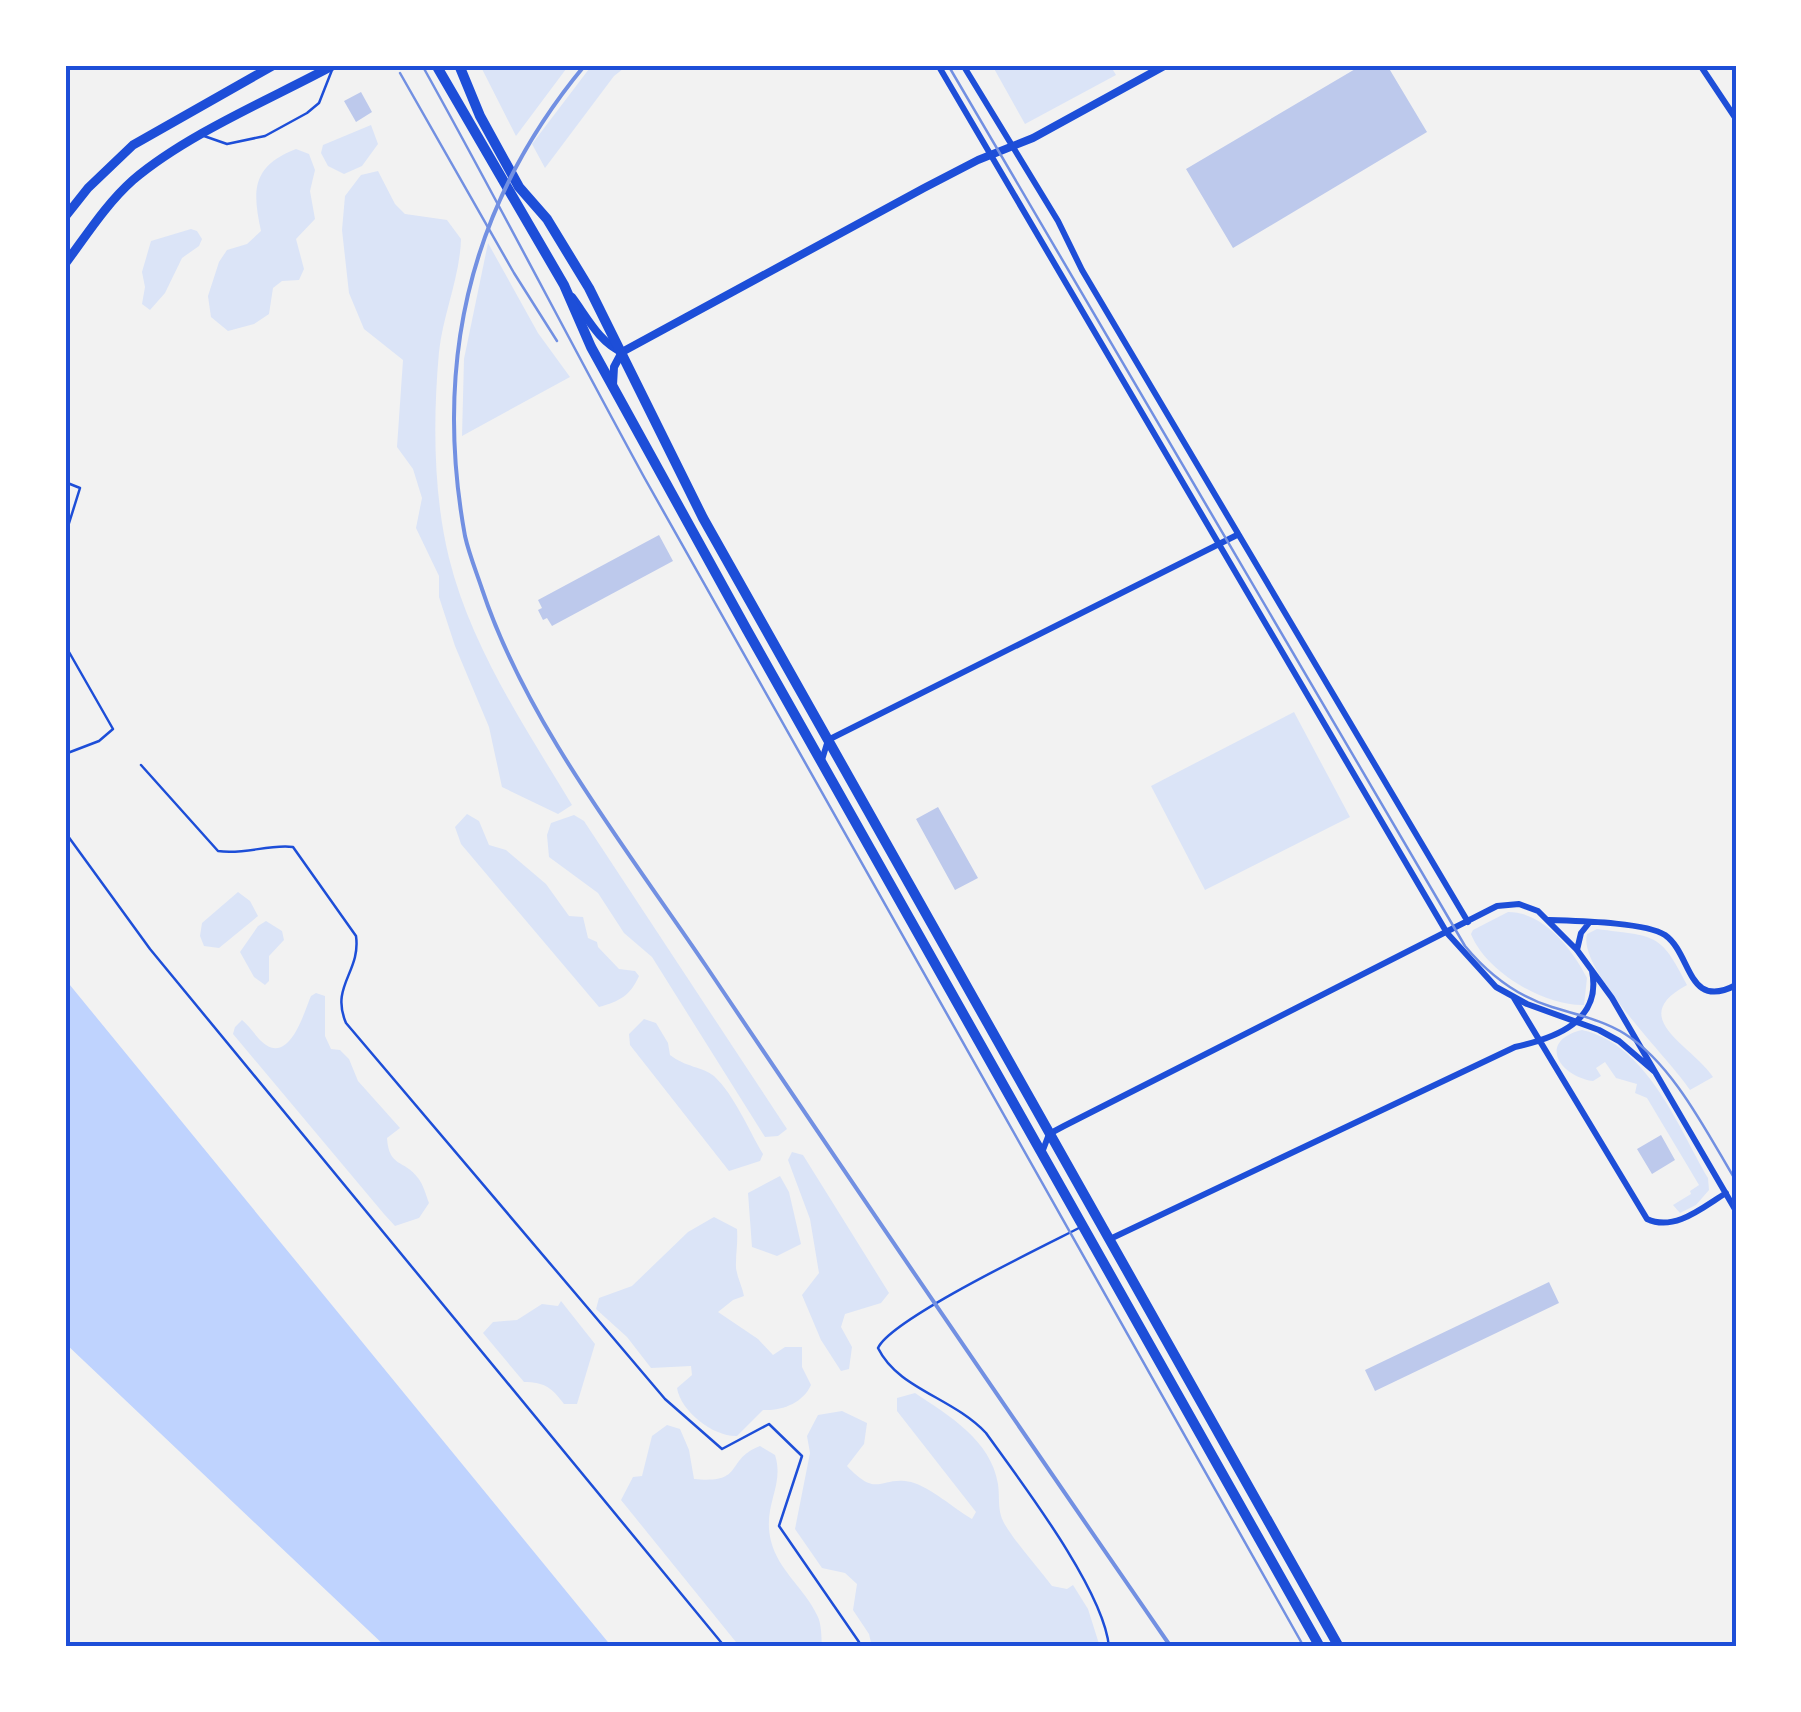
<svg xmlns="http://www.w3.org/2000/svg" width="1801" height="1712" font-family="'Crimson Pro',serif">
	<style>
		.green { fill: #dbe4f7 }
		.water { fill: #bfd3fe }
		.building { fill: #bdc9ec }
		.lines { fill: none; stroke-linecap: round; stroke-linejoin: round }
		.service { stroke: #1d4ed8; stroke-width: 2.5 }
		.minor { stroke: #1d4ed8; stroke-width: 6 }
		.tertiary { stroke: #1d4ed8; stroke-width: 8 }
		.secondary { stroke: #1d4ed8; stroke-width: 9 }
		.primary { stroke: #1d4ed8; stroke-width: 10 }
		.tram { stroke: #7290e2; stroke-width: 2.5 }
		.rail { stroke: #7290e2; stroke-width: 4 }
		.neatline { fill: none; stroke: #1d4ed8; stroke-width: 4 }
	</style>
	<rect width="100%" height="100%" fill="#f2f2f2"/>
	<path class="green" d="M480,65H569L516,136Z
		M592,65H628L614,76L545,168L532,144Z
		M992,65H1110L1116,75L1025,124Z
		M371,125L378,144L362,166L344,174L328,166L321,153L323,145Z
		M296,149L309,154L315,170L310,191L315,219L296,239L304,269L299,280L282,281L273,288L269,314L254,324L228,331L211,317L208,296L219,262L227,250L247,244L261,231C252,190 252,166 296,149Z
		M378,171L395,204L405,214L447,220L461,239C460,277 443,314 439,352C433,418 433,493 449,558C471,647 525,727 572,805L558,814L502,787L489,727L455,646L439,597V576L416,528L422,498L413,469L397,447L403,360L364,329L349,293L342,230L345,196L361,175Z
		M191,229L197,231L202,239L199,246L182,258L165,293L150,310L142,304L145,287L142,272L151,241Z
		M488,243L538,333L570,377L462,436L464,359Z
		M1294,712L1350,817L1205,890L1151,786Z
		M467,814L479,821L489,845L506,850L546,884L569,916L583,917L588,938L597,942L598,947L619,969L635,971L639,976C630,996 620,1001 599,1007L461,844L455,827Z
		M574,815L584,821L787,1129L778,1136L765,1137L652,957L624,933L598,893L549,857L547,835L551,823Z
		M238,892L250,901L258,916L219,948L204,946L200,936L202,923Z
		M1508,912C1544,912 1572,949 1587,978L1584,1005C1544,1006 1486,972 1471,934L1473,930Z
		M266,921L282,931L284,940L269,956V981L265,985L254,977L240,952L258,926Z
		M1597,929C1655,937 1660,931 1687,985C1625,1018 1692,1045 1713,1077L1690,1090C1669,1058 1577,969 1587,934Z
		M316,993L325,996V1036L331,1049L340,1050L349,1059L358,1081L400,1128L387,1138C389,1168 404,1159 418,1178C423,1184 426,1195 429,1203L419,1218L395,1226L384,1214L233,1034L235,1027L242,1020C251,1027 257,1039 266,1045C291,1061 304,1012 311,996Z
		M644,1019L656,1023L668,1043L670,1055C685,1067 703,1067 714,1076C735,1096 748,1129 763,1154L760,1161L729,1171L630,1045L629,1034Z
		M1582,1030C1648,1045 1678,1127 1708,1178L1709,1190L1696,1205L1680,1213L1673,1205L1691,1194L1690,1191L1699,1185L1647,1098L1635,1093L1637,1084L1616,1078L1605,1062L1596,1068L1601,1076L1593,1081C1559,1076 1537,1041 1582,1030Z
		M792,1152L803,1155L889,1293L881,1303L845,1314L841,1327L852,1347L849,1369L841,1371L821,1340L802,1295L819,1273L810,1219L788,1160Z
		M780,1176L789,1192L801,1244L777,1256L752,1247L748,1193Z
		M714,1217L737,1229C738,1242 736,1251 736,1263C735,1274 742,1285 744,1296L733,1300L718,1312L758,1339L773,1355L785,1347H802V1367L811,1385C803,1403 782,1411 763,1410L737,1436C714,1437 681,1412 677,1388L692,1375L691,1366L651,1368L627,1337L596,1309L599,1298L632,1286L688,1232Z
		M561,1301L595,1344L577,1404H564C552,1388 545,1382 524,1382L483,1333L493,1322L517,1320L542,1304L558,1306Z
		M915,1393C948,1415 991,1440 998,1484C1000,1498 997,1510 1004,1523C1017,1545 1037,1566 1052,1586L1067,1589L1073,1585L1088,1609L1100,1647H872L869,1634L853,1610L857,1584L845,1573L822,1568L795,1529L810,1453L807,1436L818,1415L842,1411L867,1423L864,1444L847,1466C879,1500 880,1475 911,1482C932,1488 953,1508 972,1519L976,1512L897,1411V1398Z
		M667,1425L680,1429L689,1450L694,1479C746,1484 724,1460 760,1446L775,1455C785,1486 762,1505 771,1541C778,1570 805,1589 817,1615C822,1624 821,1637 822,1647H740L621,1500L633,1477L642,1476L652,1436Z"/>
	<path class="water" d="M65,979L584,1613L612,1647H386L65,1343Z"/>
	<path class="building" d="M1362,65H1387L1427,132L1233,248L1186,169Z
		M361,92L372,112L356,122L344,101Z
		M659,535L673,561L552,626L547,618L543,620L538,610L542,608L538,600Z
		M938,807L978,878L955,890L916,819Z
		M1661,1135L1675,1160L1652,1174L1637,1149Z
		M1549,1282L1559,1303L1375,1391L1365,1370Z"/>
	<g class="lines">
		<path class="service" d="M204,136L227,144L265,136L307,113L319,103L332,70
			M65,482L80,488L65,536
			M65,645L113,729L99,741L65,754
			M141,765L218,851C245,855 268,844 293,847L356,936C361,972 330,986 346,1023L665,1399L722,1449L769,1424L802,1456L779,1526L859,1642
			M65,832L150,949L725,1647
			M1081,1227C1044,1246 891,1319 878,1348C898,1389 952,1397 986,1433C1021,1482 1104,1590 1109,1647"/>
		<path class="minor" d="M938,65L1447,933L1496,987L1527,1004L1599,1030L1619,1041L1655,1072
			M963,65L1058,221L1082,270L1468,922
			M1700,65L1736,119
			M822,760L828,740L1237,535
			M1549,920C1575,921 1645,922 1665,935C1692,954 1687,1011 1736,985
			M1577,950L1581,933L1589,923
			M1514,998L1647,1219C1675,1232 1703,1207 1726,1193
			M1043,1150L1049,1134L1064,1126L1497,906L1519,904L1538,911L1577,950L1612,998L1736,1211
			M1110,1239L1515,1047C1556,1038 1602,1021 1592,971"/>
		<path class="tertiary" d="M572,297C587,317 599,342 622,352
			M613,385L614,367L622,352L924,188L978,160L1033,138L1166,65"/>
		<path class="secondary" d="M65,217L88,188L133,145L274,65
			M65,264C86,236 106,204 133,180C187,134 271,99 334,65"/>
		<path class="primary" d="M436,65L564,285L591,347L747,630L1320,1647
			M459,65L480,116L519,187L547,219L589,288L703,518L1339,1647"/>
		<path class="tram" d="M422,65C498,201 569,340 644,477L1304,1647
			M948,65L1465,946C1489,975 1516,996 1552,1007C1577,1015 1603,1020 1625,1034C1673,1064 1707,1133 1736,1181
			M400,73L514,273L557,341"/>
		<path class="rail" d="M585,65C471,202 433,361 465,536C469,554 476,571 482,589C526,722 627,849 706,966C859,1194 1015,1421 1171,1647"/>
	</g>
	<rect width="1801" height="1712" fill="none" stroke="#ffffff" stroke-width="135"/>
	<rect x="68" y="68" width="1666" height="1576" class="neatline"/>
</svg>
